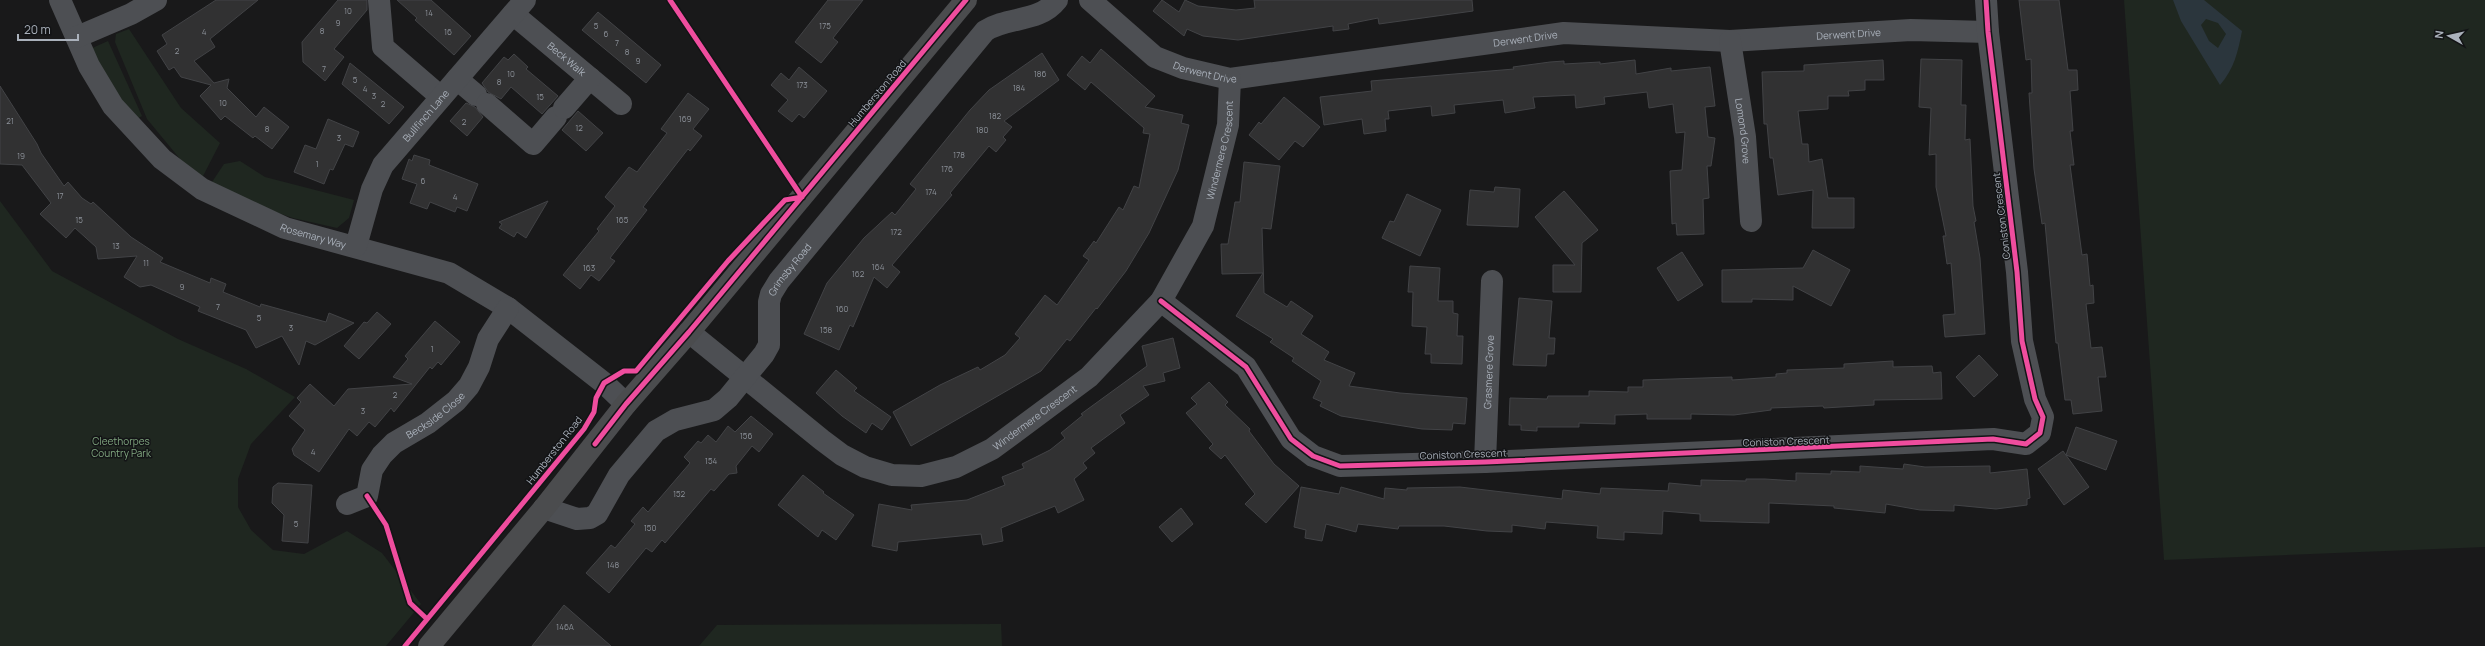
<svg xmlns="http://www.w3.org/2000/svg" width="2485" height="646" font-family="Manrope,sans-serif">
	<style>
		.green { fill: #1f2720 }
		.water { fill: #2b363d; fill-rule: evenodd }
		.building { fill: #313132; stroke: #424346 }
		.lines { fill: none; stroke-linecap: round; stroke-linejoin: round }
		.minor { stroke: #4d4f53; stroke-width: 22 }
		.major { stroke: #4b4c4e; stroke-width: 22 }
		.cycleway-casing { stroke: #131416; stroke-width: 8 }
		.cycleway { stroke: #ef4d9e; stroke-width: 5 }
		.labels { text-anchor: middle; stroke-width: 3; stroke-linejoin: round; paint-order: stroke }
		.number-label { font-size: 8px; fill: #8c9199 }
		.street-label { font-size: 10px; fill: #aab1bb; stroke: #131416 }
		.park-label { font-size: 10px; fill: #81a780; stroke: #131416 }
	</style>
	<rect width="100%" height="100%" fill="#19191a"/>
	<path class="green" d="M2124,0H2485V547L2164,560Z
		M129,29L181,108L220,143L202,178L185,165L147,119L115,42L116,34Z
		M108,41L142,116L134,121L90,49Z
		M240,161L265,177L354,200L349,218L337,228L293,218L252,204L212,182L224,164Z
		M0,201L52,271L178,339L246,369L295,397L251,444L238,479V507L251,530L273,550L304,554L347,531L382,553L421,604L386,646H0Z
		M1001,624L1002,646H699L717,625Z"/>
	<path class="water" d="M2173,0H2204L2242,31C2238,52 2234,69 2220,85L2181,21ZM2206,19L2218,23L2226,34L2218,48L2209,41L2201,25Z"/>
	<path class="building" d="M216,0H258L210,39L215,47L194,61L214,83L229,79L227,88L256,117L264,107L289,127L272,149L255,136L253,138L225,116L221,120L200,96L211,85L181,77L174,67L169,70L157,51L167,44L162,35Z
		M338,0H367V10L334,49L344,57L325,81L303,62L302,42Z
		M397,0H431L471,36L454,55L415,20L417,18Z
		M828,0H863L833,38L838,42L821,63L795,42Z
		M1162,0L1179,12L1185,0L1198,6L1236,10L1255,8L1254,0H1472L1473,11L1379,24L1378,18L1348,24L1349,29L1333,31V26L1238,40L1203,36L1187,29L1184,36L1153,11Z
		M2019,0H2059L2068,70H2077L2078,90L2070,91L2073,131H2070L2074,165H2070L2082,255L2087,254L2090,286L2093,285L2094,303L2086,304L2091,348L2102,347L2106,377H2098L2102,411L2073,414L2071,400H2065L2058,343H2056L2045,223L2042,224L2034,169L2029,93H2032L2031,59L2026,60Z
		M598,12L661,65L646,83L582,30Z
		M1101,49L1155,96L1145,107L1183,115L1181,123L1189,125L1178,170L1149,233L1126,271L1097,309L1096,308L1070,341L1067,339L1041,371L911,446L893,412L940,385L978,367L980,370L1005,355L1020,338L1015,334L1045,295L1057,305L1089,260L1083,256L1094,241L1096,243L1119,207L1123,210L1134,186L1139,188L1150,134L1143,133L1144,128L1091,82L1085,90L1067,75L1082,56L1090,63Z
		M1042,53L1059,80L1004,121L1012,127L1003,137L1006,140L996,152L989,146L950,193L952,195L892,265L900,272L887,288L874,277L853,327L850,325L839,350L804,334L827,283L864,238L892,212L895,215L916,189L910,184L970,110L989,90Z
		M514,54L528,67L526,69L558,96L542,114L511,87L501,99L488,92L482,83L504,57L508,60Z
		M1921,59L1962,60L1961,105H1966L1965,140L1970,139L1973,206L1976,221L1974,222L1980,258L1985,334L1945,337L1943,315L1955,314L1951,263L1947,264L1943,236H1946L1936,187V154L1929,155L1931,108L1919,107Z
		M1635,60L1636,74L1671,68V71L1710,67L1715,106L1705,107L1708,137L1715,138L1711,166H1707L1709,198L1703,199L1704,234L1677,235L1676,223L1672,224L1670,171L1682,170L1685,132L1676,133L1673,104L1649,108L1647,92L1604,97L1605,104L1576,108L1575,95L1533,97L1535,108L1505,113L1503,100L1454,105L1455,113L1432,116L1431,106L1388,111L1389,119H1385L1386,131L1364,134L1362,119L1324,125L1320,97L1372,91L1371,81L1514,69L1513,67L1550,62L1564,61V64L1600,62V64Z
		M1883,60L1884,80H1865V90L1848,91L1849,96H1828V109L1798,111L1802,144H1808L1809,162L1822,159L1828,198H1854V228H1812L1813,190L1778,195L1773,158H1770L1767,124H1764L1762,72L1804,71V65Z
		M350,63L404,107L389,124L342,84Z
		M799,67L827,91L804,118L799,114L792,122L778,111L788,100L771,85L781,73L789,80Z
		M0,86L37,144L41,153L64,186L68,182L82,198L91,204L93,202L131,237L163,258L160,262L210,283L211,278L226,284L223,292L260,307L261,304L326,322L329,313L354,323L315,345L306,341L299,365L282,336L256,348L246,330L198,311L200,307L151,285L140,287L124,277L137,256L98,259L96,247L75,228L66,238L40,214L51,203L22,165L0,164Z
		M688,93L709,109L693,129L702,136L690,151L688,149L643,207L647,210L610,258L615,261L599,281L591,275L580,289L563,275L599,231L597,229L615,206L605,197L629,167L637,172L667,133L661,129Z
		M1284,97L1320,127L1303,147L1295,141L1279,160L1249,135L1259,122L1261,124Z
		M466,103L475,107L483,117L467,136L450,121Z
		M578,111L603,133L586,151L562,130Z
		M328,119L359,132L353,147L345,144L333,170L330,169L324,184L294,172L305,145L316,149Z
		M414,155L430,160L429,165L478,184L467,211L457,207L455,212L430,202L427,209L410,203L417,184L402,179L409,159L412,161Z
		M1244,162L1280,166L1271,229L1262,228L1264,293L1287,307L1291,301L1313,316L1301,334L1329,352L1324,360L1355,373L1349,386L1400,393L1467,398L1465,424L1453,423L1452,430L1422,429L1341,416L1320,406L1322,402L1313,398L1321,381L1292,361L1294,358L1270,342L1273,339L1236,316L1263,273L1222,274L1221,244H1228L1235,202H1240Z
		M1495,187L1520,189L1518,227L1467,225L1470,190L1494,192Z
		M1564,191L1598,230L1582,243L1581,292H1553V265H1575L1535,217Z
		M1407,194L1441,210L1420,256L1382,238L1390,221L1394,222Z
		M548,201L526,238L517,232L514,237L499,228L502,224L499,222Z
		M1813,250L1850,270L1831,306L1793,286V300L1752,299V302H1722V270L1803,268Z
		M1682,252L1703,285L1678,301L1657,268Z
		M1410,266L1440,268L1438,301H1453V313L1458,314L1457,336H1463L1462,364L1431,363V354H1425L1427,327L1412,326L1413,292H1408Z
		M1519,298L1552,301L1549,338H1555L1554,354H1547L1546,366L1513,365Z
		M377,312L391,324L359,359L344,346L364,322L367,323Z
		M435,321L460,342L441,365L438,362L432,369L430,367L394,412L391,408L375,427L369,422L357,436L349,429L319,472L294,455L292,449L305,430L289,416L301,402L297,398L310,384L334,406L348,389L412,384L393,377L408,359L405,356Z
		M1173,338L1180,368L1163,373L1165,381L1143,386L1149,395L1120,415L1125,423L1091,448L1095,453L1083,463L1087,468L1074,479L1084,500L1058,513L1055,506L1001,528L1003,541L983,545L981,534L898,542L897,551L872,546L879,504L912,510L911,505L967,500L1005,485L1002,477L1024,468L1022,464L1050,450L1065,438L1061,433L1083,415L1081,414L1147,366L1142,346Z
		M1979,355L1998,375L1974,397L1956,377Z
		M1893,361V367L1932,366L1933,373L1941,372L1942,399L1874,400V405L1824,408L1823,406L1771,408V410L1734,415L1691,414V419H1647V414L1615,415V424L1579,423V427H1537V431L1521,430V425H1509L1510,398L1547,399L1548,396H1589V391L1628,392V387H1643V380L1732,377V380L1776,377V374L1787,373V370L1844,368V364Z
		M836,370L857,388L854,391L891,417L882,430L872,423L866,433L842,416L816,393Z
		M1209,382L1228,402L1225,405L1250,429L1249,431L1274,464L1299,486L1266,523L1245,504L1255,494L1225,455L1221,459L1209,448L1213,444L1186,413L1197,404L1191,398Z
		M751,416L773,434L759,452L752,446L736,466L737,473L729,474L714,491L711,489L665,543L662,540L652,552L646,548L609,593L586,573L611,545L615,548L635,524L631,521L643,507L648,512L690,463L684,457L698,441L701,443L708,435L716,442L728,426L735,432Z
		M2076,427L2117,441L2106,470L2066,455Z
		M2063,451L2089,487L2064,505L2038,469Z
		M1904,464L1925,467L1990,466V473L2027,469L2030,498L2027,499V505L1996,509L1954,505V511L1920,510L1886,504L1885,513L1834,508V506L1769,503V523L1700,521V514L1663,511L1662,534L1624,532V540L1597,538L1598,526L1546,522L1545,529L1512,525V532L1487,531L1444,526H1399L1398,529L1358,524L1356,532L1326,524L1322,541L1305,538L1306,530L1294,527L1301,487L1339,494L1341,487L1384,499L1385,488L1407,490V488L1460,487L1562,499L1563,490L1600,494L1601,488L1668,491L1669,483L1701,486V480L1746,481V479H1765L1796,481V473L1831,474V471L1860,472V466L1903,469Z
		M803,475L824,492L823,493L854,515L836,540L822,530L818,537L778,505Z
		M278,483L312,485L308,543L282,541L284,515L272,503L273,487Z
		M1181,508L1193,524L1172,542L1159,527Z
		M564,605L611,646H532Z"/>
	<g class="lines">
		<g class="minor">
			<path id="s1" d="M60,0L89,66L113,106L162,159L202,189L285,228L449,273L508,308L604,383L626,404"/>
			<path d="M379,0L383,47L441,97"/>
			<path id="s2" d="M1090,0L1155,57L1183,68L1230,79L1564,33L1730,41L1911,30L1988,32"/>
			<path id="s3" d="M513,14L621,104"/>
			<path d="M77,37L131,14L156,0"/>
			<path id="s4" d="M1730,41L1745,137L1751,221"/>
			<path d="M457,79L476,95"/>
			<path d="M487,104L533,144L556,117"/>
			<path d="M564,108L590,78"/>
			<path id="s5" d="M356,246L372,189L383,165L525,0"/>
			<path d="M1161,301L1246,367L1291,439L1313,456L1340,466L1485,462L1993,439L2026,444L2040,433L2043,417L2035,399L2022,341L2017,272L1988,32L1986,0"/>
			<path id="s6" d="M689,332L822,440L842,455L865,467L892,475L921,476L956,467L992,449L1089,377L1161,301L1203,226L1228,125L1230,79"/>
			<path id="s7" d="M1485,462L1492,281"/>
			<path id="s8" d="M347,504L367,496L372,470L382,455L394,443L428,423L456,401L469,386L479,367L488,339L508,308"/>
			<path id="s9" d="M544,508L577,519L590,518L597,514L619,475L656,431L675,420L714,410L728,398L764,354L769,345V302L771,294L779,281L985,31C1008,16 1039,23 1057,0"/>
		</g>
		<path class="major" d="M429,646L544,508L626,404L689,332L966,0"/>
		<g class="cycleway-casing">
			<path id="cycleway" d="M670,0L802,197
				M1161,301L1246,367L1291,439L1313,456L1340,466L1485,462L1993,439L2026,444L2040,433L2043,417L2035,399L2022,341L2017,272L1988,32L1986,0
				M595,444L626,404L689,332L966,0
				M367,496L386,525L410,603L427,619
				M405,646L584,429L594,412L596,398L604,383L624,371H636L728,261L785,200L802,197"/>
		</g>
		<use href="#cycleway" class="cycleway"/>
	</g>
	<g class="labels">
		<g class="number-label">
			<text x="348" y="14">10</text>
			<text x="429" y="16">14</text>
			<text x="338" y="26">9</text>
			<text x="596" y="29">5</text>
			<text x="825" y="29">175</text>
			<text x="322" y="34">8</text>
			<text x="204" y="35">4</text>
			<text x="448" y="35">16</text>
			<text x="606" y="37">6</text>
			<text x="617" y="46">7</text>
			<text x="177" y="54">2</text>
			<text x="627" y="55">8</text>
			<text x="638" y="64">9</text>
			<text x="324" y="72">7</text>
			<text x="511" y="77">10</text>
			<text x="1040" y="77">186</text>
			<text x="355" y="83">5</text>
			<text x="499" y="85">8</text>
			<text x="802" y="88">173</text>
			<text x="1019" y="91">184</text>
			<text x="365" y="92">4</text>
			<text x="374" y="99">3</text>
			<text x="540" y="100">15</text>
			<text x="223" y="106">10</text>
			<text x="383" y="107">2</text>
			<text x="995" y="119">182</text>
			<text x="685" y="122">169</text>
			<text x="10" y="124">21</text>
			<text x="464" y="125">2</text>
			<text x="579" y="131">12</text>
			<text x="267" y="132">8</text>
			<text x="982" y="133">180</text>
			<text x="339" y="141">3</text>
			<text x="959" y="158">178</text>
			<text x="21" y="159">19</text>
			<text x="317" y="167">1</text>
			<text x="947" y="172">176</text>
			<text x="423" y="184">6</text>
			<text x="931" y="195">174</text>
			<text x="60" y="199">17</text>
			<text x="455" y="200">4</text>
			<text x="79" y="223">15</text>
			<text x="622" y="223">165</text>
			<text x="896" y="235">172</text>
			<text x="116" y="249">13</text>
			<text x="146" y="266">11</text>
			<text x="878" y="270">164</text>
			<text x="589" y="271">163</text>
			<text x="858" y="277">162</text>
			<text x="182" y="290">9</text>
			<text x="218" y="310">7</text>
			<text x="842" y="312">160</text>
			<text x="259" y="321">5</text>
			<text x="291" y="331">3</text>
			<text x="826" y="333">158</text>
			<text x="432" y="352">1</text>
			<text x="395" y="398">2</text>
			<text x="363" y="414">3</text>
			<text x="746" y="439">156</text>
			<text x="313" y="455">4</text>
			<text x="711" y="464">154</text>
			<text x="679" y="497">152</text>
			<text x="296" y="527">5</text>
			<text x="650" y="531">150</text>
			<text x="613" y="568">148</text>
			<text x="565" y="630">146A</text>
		</g>
		<g class="street-label">
			<text dy="4" stroke="none"><textPath href="#s2" startOffset="787">Derwent Drive</textPath></text>
			<text dy="4" stroke="none"><textPath href="#s2" startOffset="463">Derwent Drive</textPath></text>
			<text dy="4" stroke="none"><textPath href="#s3" startOffset="70">Beck Walk</textPath></text>
			<text dy="4" stroke="none"><textPath href="#s2" startOffset="139">Derwent Drive</textPath></text>
			<text transform="translate(877 93) rotate(-50)" y="4">Humberston Road</text>
			<text dy="4" stroke="none"><textPath href="#s5" startOffset="151">Bullfinch Lane</textPath></text>
			<text dy="4" stroke="none"><textPath href="#s4" startOffset="91">Lomond Grove</textPath></text>
			<text dy="4" stroke="none"><textPath href="#s6" startOffset="745">Windermere Crescent</textPath></text>
			<text transform="translate(2001 216) rotate(-97)" y="4">Coniston Crescent</text>
			<text dy="4" stroke="none"><textPath href="#s1" startOffset="362">Rosemary Way</textPath></text>
			<text dy="4" stroke="none"><textPath href="#s9" startOffset="388">Grimsby Road</textPath></text>
			<text dy="4" stroke="none"><textPath href="#s7" startOffset="90">Grasmere Grove</textPath></text>
			<text dy="4" stroke="none"><textPath href="#s8" startOffset="133">Beckside Close</textPath></text>
			<text dy="4" stroke="none"><textPath href="#s6" startOffset="409">Windermere Crescent</textPath></text>
			<text transform="translate(1786 441) rotate(-2)" y="4">Coniston Crescent</text>
			<text transform="translate(554 450) rotate(-52)" y="4">Humberston Road</text>
			<text transform="translate(1463 454) rotate(-2)" y="4">Coniston Crescent</text>
		</g>
		<g class="park-label">
			<text x="121" y="445">Cleethorpes<tspan x="121" dy="12">Country Park</tspan></text>
		</g>
	</g>
	<g transform="translate(2449 36) rotate(278)" stroke="#131416" stroke-width="3" paint-order="stroke">
	<path d="M0-3L7 15L0 10L-7 15Z" fill="#aab1bb"/>
	<text y="-6" font-size="11" font-weight="bold" text-anchor="middle" fill="#aab1bb">N</text>
	</g>
	<path d="M18 34v6h60v-6" fill="none" stroke="#aab1bb" stroke-width="2"/>
	<text x="24" y="34" font-size="12" fill="#aab1bb" stroke="#131416" stroke-width="3" paint-order="stroke">20 m</text>
</svg>
